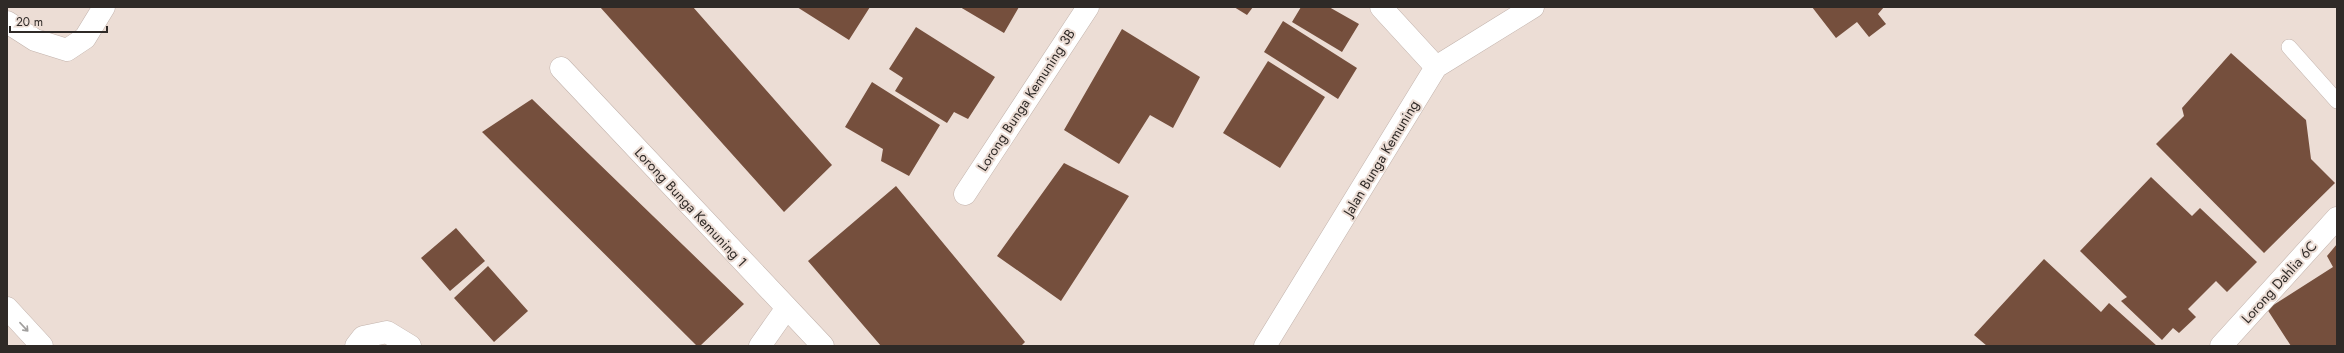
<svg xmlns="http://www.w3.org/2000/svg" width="2344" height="353" font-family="Jost,sans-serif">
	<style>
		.building { fill: #754f3d }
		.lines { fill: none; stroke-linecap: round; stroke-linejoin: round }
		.lane-casing { stroke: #c2b3ac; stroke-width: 16 }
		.street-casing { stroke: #c2b3ac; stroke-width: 23 }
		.primary-casing { stroke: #c2b3ac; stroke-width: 23 }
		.lane { stroke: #fff; stroke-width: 15 }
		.street { stroke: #fff; stroke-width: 22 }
		.primary { stroke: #fff; stroke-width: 22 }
		.oneway { stroke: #a19f9e }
		.labels { text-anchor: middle; stroke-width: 4; stroke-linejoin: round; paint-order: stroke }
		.street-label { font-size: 14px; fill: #2f2a27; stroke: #ecddd5 }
	</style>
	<rect width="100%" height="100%" fill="#ecddd5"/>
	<path class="building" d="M600,7H693L832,165L784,212Z
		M797,7H870L849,40Z
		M960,7H1019L1004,33Z
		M1234,7H1253L1247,15Z
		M1301,7H1329L1359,24L1342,52L1292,22Z
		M1812,7H1884L1878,14L1886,24L1869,37L1857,22L1836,38Z
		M1283,21L1357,68L1338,99L1264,52Z
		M916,27L995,77L968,119L954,112L947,123L895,91L903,78L889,69Z
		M1122,29L1200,77L1173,128L1150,115L1119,164L1064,130Z
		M2231,53L2306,120L2311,159L2335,183L2264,253L2156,144L2184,116L2182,108Z
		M1268,61L1325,97L1280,168L1223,133Z
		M872,82L940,125L909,176L881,161L883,149L845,127Z
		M532,99L744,304L700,346H697L482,132Z
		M1064,163L1129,196L1061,301L997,256Z
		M2151,177L2192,216L2200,208L2257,262L2227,292L2216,281L2188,309L2196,317L2179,333L2173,328L2162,340L2121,301L2127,297L2080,251Z
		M896,186L1025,342L1021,346H881L808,261Z
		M456,228L485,261L450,291L421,258Z
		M2337,244V346H2291L2267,309L2333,267L2327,256Z
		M2044,259L2101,312L2109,303L2157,346H1987L1974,335Z
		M488,266L528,311L494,342L454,298Z"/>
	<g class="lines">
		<g class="lane-casing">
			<path id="lane" d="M2289,47L2337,101"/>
		</g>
		<g class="street-casing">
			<path id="street" d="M1381,7L1436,67
				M7,22L35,40L67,50L85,38L104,7
				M561,68L823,346
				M965,194L1088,7
				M356,346L363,337L387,332L410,346
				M760,346L786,309
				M1265,346L1436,67L1533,7
				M2221,346L2337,218"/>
		</g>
		<g class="primary-casing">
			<path id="primary" d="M7,308L42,346"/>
		</g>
		<use href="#lane" class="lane"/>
		<use href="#street" class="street"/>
		<use href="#primary" class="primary"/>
	</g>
	<defs><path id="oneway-shaft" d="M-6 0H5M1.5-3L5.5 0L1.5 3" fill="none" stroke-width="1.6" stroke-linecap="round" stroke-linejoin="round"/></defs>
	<use class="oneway" href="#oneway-shaft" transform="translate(24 327) rotate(47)"/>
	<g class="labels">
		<g class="street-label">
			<text transform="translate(1026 100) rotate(-57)" y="5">Lorong Bunga Kemuning 3B</text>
			<text transform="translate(1381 158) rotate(-59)" y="5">Jalan Bunga Kemuning</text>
			<text transform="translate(691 207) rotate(47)" y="5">Lorong Bunga Kemuning 1</text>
			<text transform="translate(2279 282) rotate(-48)" y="5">Lorong Dahlia 6C</text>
		</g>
	</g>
	<rect width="2344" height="353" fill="none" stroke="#2f2a27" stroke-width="16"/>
	<path d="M10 26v6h97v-6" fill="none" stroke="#2f2a27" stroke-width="2"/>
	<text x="16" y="26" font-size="12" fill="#2f2a27" stroke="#ecddd5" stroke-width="3" paint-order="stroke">20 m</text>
</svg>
